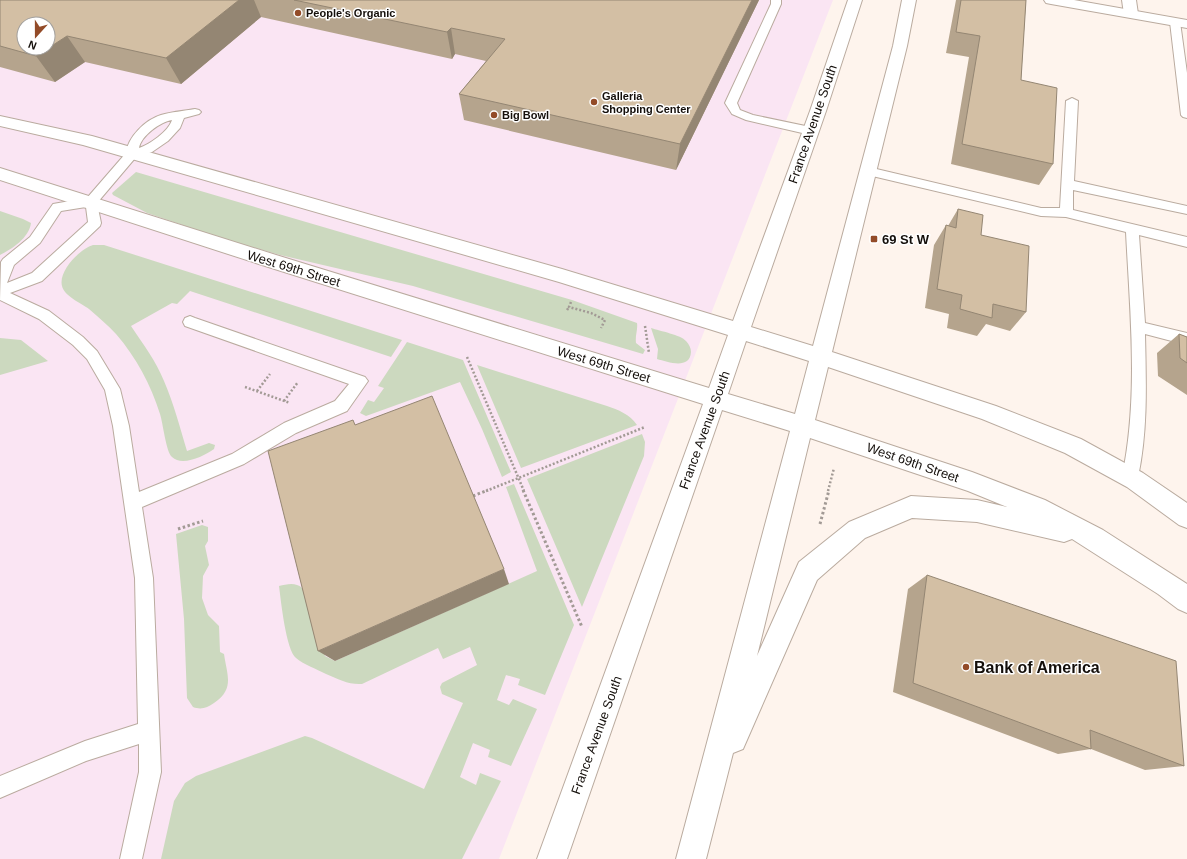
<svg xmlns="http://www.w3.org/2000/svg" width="1187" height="859" font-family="Arial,sans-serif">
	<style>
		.commercial { fill: #fae5f3; fill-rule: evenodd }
		.green { fill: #ccd9bf }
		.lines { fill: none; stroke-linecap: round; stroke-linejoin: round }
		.lane-casing { stroke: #baab9f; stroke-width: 2 }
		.street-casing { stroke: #baab9f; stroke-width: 2 }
		.secondary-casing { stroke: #baab9f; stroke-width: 2 }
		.path-far1 { stroke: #a29a95; stroke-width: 2.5; stroke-dasharray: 2 2; stroke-linecap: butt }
		.path { stroke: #a29a95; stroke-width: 3; stroke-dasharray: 2.5 2.5; stroke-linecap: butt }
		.lane { fill: #fff; fill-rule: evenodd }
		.street { fill: #fff; fill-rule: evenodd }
		.secondary { fill: #fff; fill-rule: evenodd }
		.wall { fill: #b5a48d }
		.shaded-wall { fill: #948673 }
		.building { fill: #d3bfa4; stroke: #948673; fill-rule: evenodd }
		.poi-dot { fill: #934b28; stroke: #fff; stroke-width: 1.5 }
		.labels { text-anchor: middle; stroke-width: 3; stroke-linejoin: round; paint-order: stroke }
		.far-poi-label { font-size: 11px; font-weight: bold; fill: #140f0b; stroke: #fff; text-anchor: start }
		.street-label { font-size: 13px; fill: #140f0b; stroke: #fff }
		.poi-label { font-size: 13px; font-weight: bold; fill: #140f0b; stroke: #fff; text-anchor: start }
		.near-poi-label { font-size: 16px; font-weight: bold; fill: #140f0b; stroke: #fff; text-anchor: start }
	</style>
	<rect width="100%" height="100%" fill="#fef4ed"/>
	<path class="commercial" d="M0,0H833L499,859H0ZM24,24H48V48H24Z"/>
	<path class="green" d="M136,172L572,300L637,323C638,330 635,335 636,343L645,350L643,354L413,286L280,255L224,239L147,213L113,195L112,193Z
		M0,211L23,219L31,223C29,238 12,249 0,255Z
		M93,245H104L402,340L391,357L190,291L177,304L172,303L131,326C143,344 156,361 164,381C174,404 180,428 187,451L209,443L215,445L214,449C204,456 182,467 172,457C166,452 163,423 160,414C151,385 136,357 116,334C108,325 98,317 89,309C81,303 64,296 62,286C58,271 80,249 93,245Z
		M651,328C660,331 681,335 686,341C689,344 691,348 691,352C690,370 668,362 657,359L658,349Z
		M0,338L21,340L48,361L0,375Z
		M407,342L463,360L511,472L502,477L482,429L460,382L366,416L360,413L368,400L374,402L384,388L378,386Z
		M477,365L607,406C618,410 630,414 637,425L521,468Z
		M642,434L645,442L644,456L582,607L527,479Z
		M514,484L574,625L545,695L518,685L520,679L506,675L497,700L509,705L513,699L537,709L511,766L488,757L490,750L473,743L460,777L476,785L480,773L501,781L462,859H161L174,801L185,783L196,776L305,736L312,738L424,789L463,703L442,694L440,687L442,683L477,665L470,647L443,659L438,648L362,684C349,685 338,679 326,674C317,669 304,665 296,658C286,650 281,601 279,586C287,584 296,582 302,588C312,598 320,640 325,656L335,661L537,571L506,487Z
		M202,525L208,527V541L205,546L209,565L203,576L202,598L208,615L219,626L220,652L224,654C227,675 235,689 214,703C207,708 201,710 193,707L187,698L184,619L176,534Z"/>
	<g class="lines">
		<g class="lane-casing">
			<path id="lane" d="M771,0H781V4L737,103L740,110L753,115L815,128L817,131L815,134L811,135L746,120L732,114L725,103L771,4Z
				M1175,19L1180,22L1187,73V118L1183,117L1181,115L1170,22Z
				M1072,98L1078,101L1074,181L1187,206V214L1073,190V210L1187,237V247L1139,235L1145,323L1187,333V345L1145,334C1146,382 1148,430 1138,477L1136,482L1130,484L1124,482L1122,477C1139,397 1130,313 1126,232L1066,217L1041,216L868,175L864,174L862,171L864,168L868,167L1041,208H1060L1066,101Z
				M195,109L199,110L201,112L199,114L184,118L180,128L168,141L152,152L136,157L97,203L101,223L100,226L42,281L10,293L49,311L83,337L97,351L120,389L129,426L139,492L232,454L284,423L335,401L349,384L185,326L183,322L185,318L190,316L195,318L365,377L368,381L347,411L296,433L244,464L142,507L153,578L161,772L142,859H120L139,772V744L86,761L0,798V776L85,741L138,724L135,578L113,426L105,390L87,359L73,345L39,319L0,300L1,262L3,259L30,237L53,204L87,198L126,153C128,137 145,120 161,115C171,112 184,111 195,109ZM172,120C168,132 150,144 139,148C141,136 160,122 172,120ZM86,207L88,222L32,273L7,283L14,265L40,243L61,211Z"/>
		</g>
		<g class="street-casing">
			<path id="street" d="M1122,0H1136L1138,14L1136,17H1126L1124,14Z"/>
		</g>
		<g class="secondary-casing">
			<path id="secondary" d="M848,0H862L826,111L751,327L813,346L893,46L902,0H916L907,46L832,352L996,406L1081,439L1143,473L1187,503V528L1179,525L1127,487L1065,453L982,419L828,367L815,420L972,472L1045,500L1103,530L1187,584V613L1178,609L1158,594L1072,539L1064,542L977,522L912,518L865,538L817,580L743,749L733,753L706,859H676L790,431L722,410L567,859H537L703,404L262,265L0,180V168L276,255L709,388L728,335L559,282L83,145L0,126V116L92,136L562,269L733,321L810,111ZM746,341L809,361L795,414L728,394ZM810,438L968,491L1007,507L977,500L911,496L849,522L799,562L757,656Z
				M1044,0H1074L1187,20V28L1051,4L1046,3Z"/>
		</g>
		<path class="path-far1" d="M571,302L569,307L591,313L605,320L601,328
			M567,310L569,307
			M645,326L649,353
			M467,357L524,491
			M245,387L290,403
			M257,391L270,374
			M284,401L298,382
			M486,491L645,427
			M828,491L834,468"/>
		<path class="path" d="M523,490L582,627
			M473,496L488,490
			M820,524L829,490
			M178,529L203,521"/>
		<use href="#lane" class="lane"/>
		<use href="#street" class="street"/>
		<use href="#secondary" class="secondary"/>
	</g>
	<path class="wall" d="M0,0H759L676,170L464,120L459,94L486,61L455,54L452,59L261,17L181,84L85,62L55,82L0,67Z
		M956,0H1026L1021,80L1053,164L1039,185L951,164L969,57L946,53Z
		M958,209L981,235L1026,312L1010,331L986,324L977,336L947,328L949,314L925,308L934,245L946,225L948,226Z
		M1179,334L1187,337V395L1158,376L1157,353Z
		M927,575L1184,766L1145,770L1091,749L1058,754L893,692L908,589Z"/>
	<path class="shaded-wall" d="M239,0H254L261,17L181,84L166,58Z
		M752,0H759L676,170L680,144Z
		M451,28L455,54L452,59L447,32Z
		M67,36L85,62L55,82L36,56Z
		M504,569L509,584L335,661L318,651Z"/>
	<path class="building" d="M0,0H239L166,58L67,36L36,56L0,46ZM24,24H48V48H24Z
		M294,0H752L680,144L459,94L505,39L451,28L447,32Z
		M961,0H1026L1021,80L1057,88L1053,164L962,144L980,36L956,32Z
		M958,209L983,215L981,235L1029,246L1026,312L993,304L992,318L960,309L962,295L937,289L946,225L956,228Z
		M1179,334L1187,337V363L1180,358Z
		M432,396L504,569L318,651L268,451L353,420L355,425Z
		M927,575L1176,661L1184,766L1090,730L1091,749L913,683Z"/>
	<g class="poi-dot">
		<circle cx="298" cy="13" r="4"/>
		<circle cx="594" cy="102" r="4"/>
		<circle cx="494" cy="115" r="4"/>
		<rect x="870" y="235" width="8" height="8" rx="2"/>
		<circle cx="966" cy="667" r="4"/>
	</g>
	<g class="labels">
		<g class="far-poi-label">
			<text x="306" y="17">People's Organic</text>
			<text x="602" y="100">Galleria<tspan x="602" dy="13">Shopping Center</tspan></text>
			<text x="502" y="119">Big Bowl</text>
		</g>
		<g class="street-label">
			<text transform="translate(812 124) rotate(-71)" y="5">France Avenue South</text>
			<text transform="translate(294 268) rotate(17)" y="5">West 69th Street</text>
			<text transform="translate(604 364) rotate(17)" y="5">West 69th Street</text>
			<text transform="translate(704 430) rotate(-70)" y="5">France Avenue South</text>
			<text transform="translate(913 462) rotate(19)" y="5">West 69th Street</text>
			<text transform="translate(596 735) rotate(-70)" y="5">France Avenue South</text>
		</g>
		<g class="poi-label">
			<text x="882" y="244">69 St W</text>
		</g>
		<g class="near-poi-label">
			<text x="974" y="673">Bank of America</text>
		</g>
	</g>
	<g transform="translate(36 36) rotate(201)"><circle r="19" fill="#ffffff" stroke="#a19f9d"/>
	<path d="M0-3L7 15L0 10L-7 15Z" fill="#934b28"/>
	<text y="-6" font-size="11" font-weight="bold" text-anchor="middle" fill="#140f0b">N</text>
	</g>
</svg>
